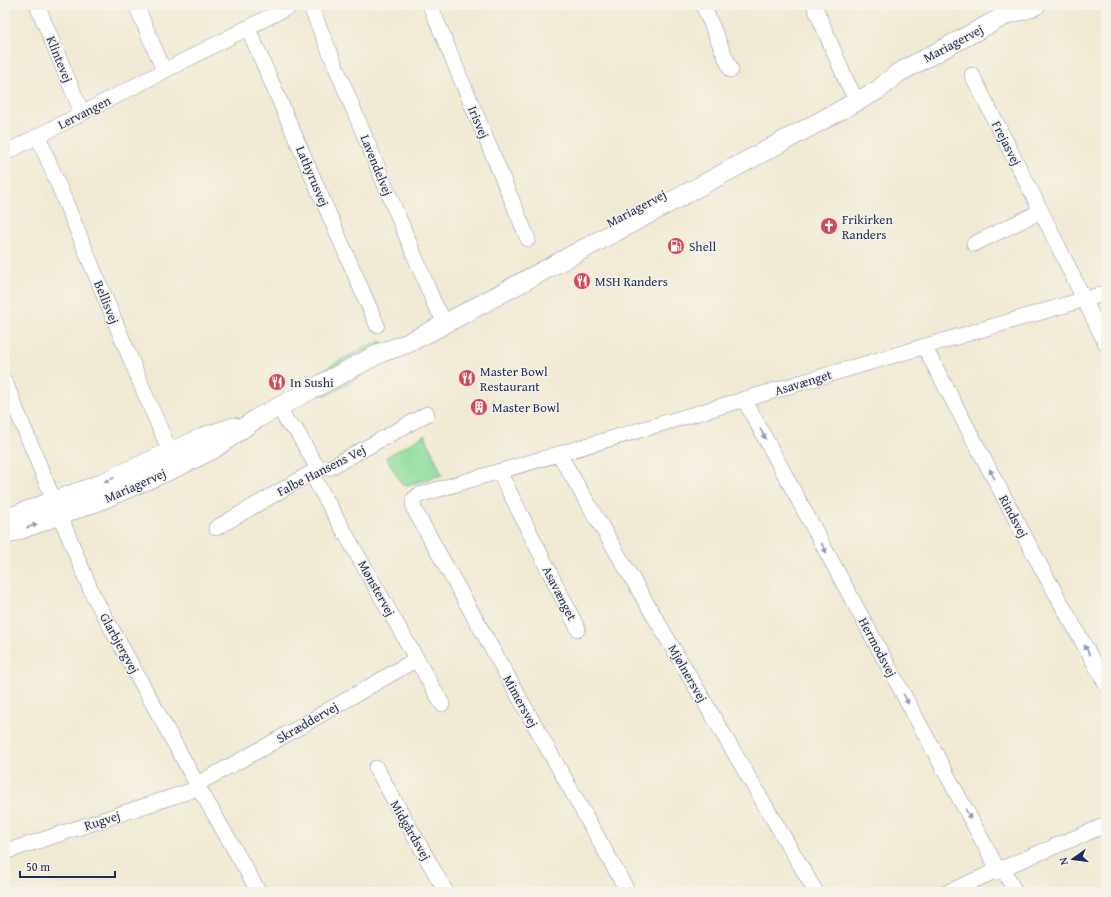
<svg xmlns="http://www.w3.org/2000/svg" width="1111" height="897" font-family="'Gentium Book Plus',serif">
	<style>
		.green { fill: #8cdd9d; stroke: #54867e }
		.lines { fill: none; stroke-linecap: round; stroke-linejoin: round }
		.minor-casing { stroke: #868c99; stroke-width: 16 }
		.tertiary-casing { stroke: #868c99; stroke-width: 20 }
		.minor { stroke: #fff; stroke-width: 15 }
		.tertiary { stroke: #fff; stroke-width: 19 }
		.oneway { fill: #8d97ae }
		.labels { text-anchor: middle; stroke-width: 3; stroke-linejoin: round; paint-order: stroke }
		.street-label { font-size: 13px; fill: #1b2f5e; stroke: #f7f3e8 }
		.poi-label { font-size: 13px; fill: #1b2f5e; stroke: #f7f3e8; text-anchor: start }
	</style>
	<rect width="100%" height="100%" fill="#f7f3e8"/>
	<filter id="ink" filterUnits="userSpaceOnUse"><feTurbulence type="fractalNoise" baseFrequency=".025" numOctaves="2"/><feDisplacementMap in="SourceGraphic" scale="8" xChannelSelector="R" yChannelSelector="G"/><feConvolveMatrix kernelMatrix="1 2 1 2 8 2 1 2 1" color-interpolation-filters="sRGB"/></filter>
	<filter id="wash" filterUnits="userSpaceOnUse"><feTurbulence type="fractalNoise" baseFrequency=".012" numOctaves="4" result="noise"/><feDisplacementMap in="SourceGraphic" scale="16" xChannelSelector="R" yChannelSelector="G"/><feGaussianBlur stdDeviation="0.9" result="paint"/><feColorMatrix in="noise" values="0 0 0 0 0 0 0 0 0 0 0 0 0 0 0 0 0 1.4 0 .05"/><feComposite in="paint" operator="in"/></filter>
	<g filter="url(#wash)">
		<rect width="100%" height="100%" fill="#f1ead4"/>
		<path class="green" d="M382,341L380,345L316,379L314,375L363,348Z
			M391,357L375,369L325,396L322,392Z
			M425,435L442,475L403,486L386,457Z"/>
	</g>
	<g filter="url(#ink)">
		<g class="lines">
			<g class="minor-casing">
				<path id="minor" d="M37,5L82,113
					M136,5L164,71
					M310,5L423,276L434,303L446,324
					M430,5L528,239
					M703,5L731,70
					M814,5L846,80L857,101
					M248,28L377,325
					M972,75L1041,211L1106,344
					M38,136L148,401L175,463
					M5,153L292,5
					M974,244L1041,211
					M924,346L1042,569L1106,684
					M5,382L92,593L199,788L259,892
					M744,399L995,864L998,870L1006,874L1015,892
					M284,416L288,424L296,430L318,469
					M559,454L816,892
					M499,471L578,629
					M311,473L442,704
					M216,528L318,469L331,467L427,414
					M376,768L446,892
					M197,784L263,748L417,659
					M5,852L199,788
					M628,892L414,509L413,500L419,495L1106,293
					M948,892L998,870L1106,825"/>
			</g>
			<g class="tertiary-casing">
				<path id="tertiary" d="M5,519L95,486L206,436L234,427
					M5,535L101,500L177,467L212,450L256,419L380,353L406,344L439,327L867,96L878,90L898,73L1008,14L1027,9L1036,5"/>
			</g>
			<use href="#minor" class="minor"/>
			<use href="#tertiary" class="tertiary"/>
		</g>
		<defs><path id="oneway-solid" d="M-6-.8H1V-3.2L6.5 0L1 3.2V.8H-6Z"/></defs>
		<g class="oneway">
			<use href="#oneway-solid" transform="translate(763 434) rotate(62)"/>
			<use href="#oneway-solid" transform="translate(992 474) rotate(-118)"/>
			<use href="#oneway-solid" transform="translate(109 480) rotate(156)"/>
			<use href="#oneway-solid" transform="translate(32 526) rotate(-19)"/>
			<use href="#oneway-solid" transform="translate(824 548) rotate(62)"/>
			<use href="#oneway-solid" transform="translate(1087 650) rotate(-119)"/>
			<use href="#oneway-solid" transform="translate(906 699) rotate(62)"/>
			<use href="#oneway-solid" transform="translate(968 814) rotate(62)"/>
		</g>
	</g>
	<defs>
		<g id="church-disc" transform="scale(0.9)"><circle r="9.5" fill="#d1495b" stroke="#f7f3e8"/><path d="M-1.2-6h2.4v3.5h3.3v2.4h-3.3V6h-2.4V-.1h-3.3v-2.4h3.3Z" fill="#fff"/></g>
		<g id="fuel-disc" transform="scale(0.9)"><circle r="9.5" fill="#d1495b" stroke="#f7f3e8"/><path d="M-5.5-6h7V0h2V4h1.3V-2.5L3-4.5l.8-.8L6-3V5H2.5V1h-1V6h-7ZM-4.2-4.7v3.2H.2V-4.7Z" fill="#fff"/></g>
		<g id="restaurant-disc" transform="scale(0.9)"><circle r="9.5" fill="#d1495b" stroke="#f7f3e8"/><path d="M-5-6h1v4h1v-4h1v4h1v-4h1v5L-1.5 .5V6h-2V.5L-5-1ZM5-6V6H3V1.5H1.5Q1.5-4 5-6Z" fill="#fff"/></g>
		<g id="building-disc" transform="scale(0.9)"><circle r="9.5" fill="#d1495b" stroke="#f7f3e8"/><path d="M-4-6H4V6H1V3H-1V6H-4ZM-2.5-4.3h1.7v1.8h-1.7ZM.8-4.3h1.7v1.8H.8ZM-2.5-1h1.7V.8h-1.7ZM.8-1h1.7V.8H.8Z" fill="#fff"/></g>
	</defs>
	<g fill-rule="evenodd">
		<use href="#church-disc" x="829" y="226"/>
		<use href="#fuel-disc" x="676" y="246"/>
		<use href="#restaurant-disc" x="582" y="281"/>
		<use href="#restaurant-disc" x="467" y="378"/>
		<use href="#restaurant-disc" x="277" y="382"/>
		<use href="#building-disc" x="479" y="407"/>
	</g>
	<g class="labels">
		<g class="street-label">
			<text transform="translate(953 43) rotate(-28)" y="5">Mariagervej</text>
			<text transform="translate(60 59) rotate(68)" y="5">Klintevej</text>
			<text transform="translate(84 112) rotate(-27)" y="5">Lervangen</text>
			<text transform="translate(479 122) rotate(67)" y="5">Irisvej</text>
			<text transform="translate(1007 143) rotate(63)" y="5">Frejasvej</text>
			<text transform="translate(377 165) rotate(68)" y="5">Lavendelvej</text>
			<text transform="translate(313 176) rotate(67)" y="5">Lathyrusvej</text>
			<text transform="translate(636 208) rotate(-28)" y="5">Mariagervej</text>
			<text transform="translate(107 302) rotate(68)" y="5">Bellisvej</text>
			<text transform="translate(803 382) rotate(-17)" y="5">Asavænget</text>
			<text transform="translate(321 470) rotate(-27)" y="5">Falbe Hansens Vej</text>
			<text transform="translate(135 485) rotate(-24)" y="5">Mariagervej</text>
			<text transform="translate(1014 516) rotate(62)" y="5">Rindsvej</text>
			<text transform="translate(377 588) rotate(61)" y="5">Mønstervej</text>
			<text transform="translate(560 593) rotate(63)" y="5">Asavænget</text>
			<text transform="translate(120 643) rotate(61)" y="5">Glarbjergvej</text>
			<text transform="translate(878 647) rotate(62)" y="5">Hermodsvej</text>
			<text transform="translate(688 673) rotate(60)" y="5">Mjølnersvej</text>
			<text transform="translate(521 701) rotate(61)" y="5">Mimersvej</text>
			<text transform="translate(307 722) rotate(-30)" y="5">Skræddervej</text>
			<text transform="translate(102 820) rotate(-18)" y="5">Rugvej</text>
			<text transform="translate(411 830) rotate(60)" y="5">Midgårdsvej</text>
		</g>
		<g class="poi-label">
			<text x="842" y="224">Frikirken<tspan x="842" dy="15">Randers</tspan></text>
			<text x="689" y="251">Shell</text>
			<text x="595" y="286">MSH Randers</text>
			<text x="480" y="376">Master Bowl<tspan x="480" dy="15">Restaurant</tspan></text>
			<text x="290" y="387">In Sushi</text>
			<text x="492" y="412">Master Bowl</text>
		</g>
	</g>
	<rect width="1111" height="897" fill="none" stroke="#f7f3e8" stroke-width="20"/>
	<g transform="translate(1073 859) rotate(256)" stroke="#f7f3e8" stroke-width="3" paint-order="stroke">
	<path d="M0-3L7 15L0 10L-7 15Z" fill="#1b2f5e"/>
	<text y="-6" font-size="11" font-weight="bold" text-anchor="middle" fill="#1b2f5e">N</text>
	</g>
	<path d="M20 871v6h95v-6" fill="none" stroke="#1b2f5e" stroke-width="2"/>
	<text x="26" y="871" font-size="12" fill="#1b2f5e" stroke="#f7f3e8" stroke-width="3" paint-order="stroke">50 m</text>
</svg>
